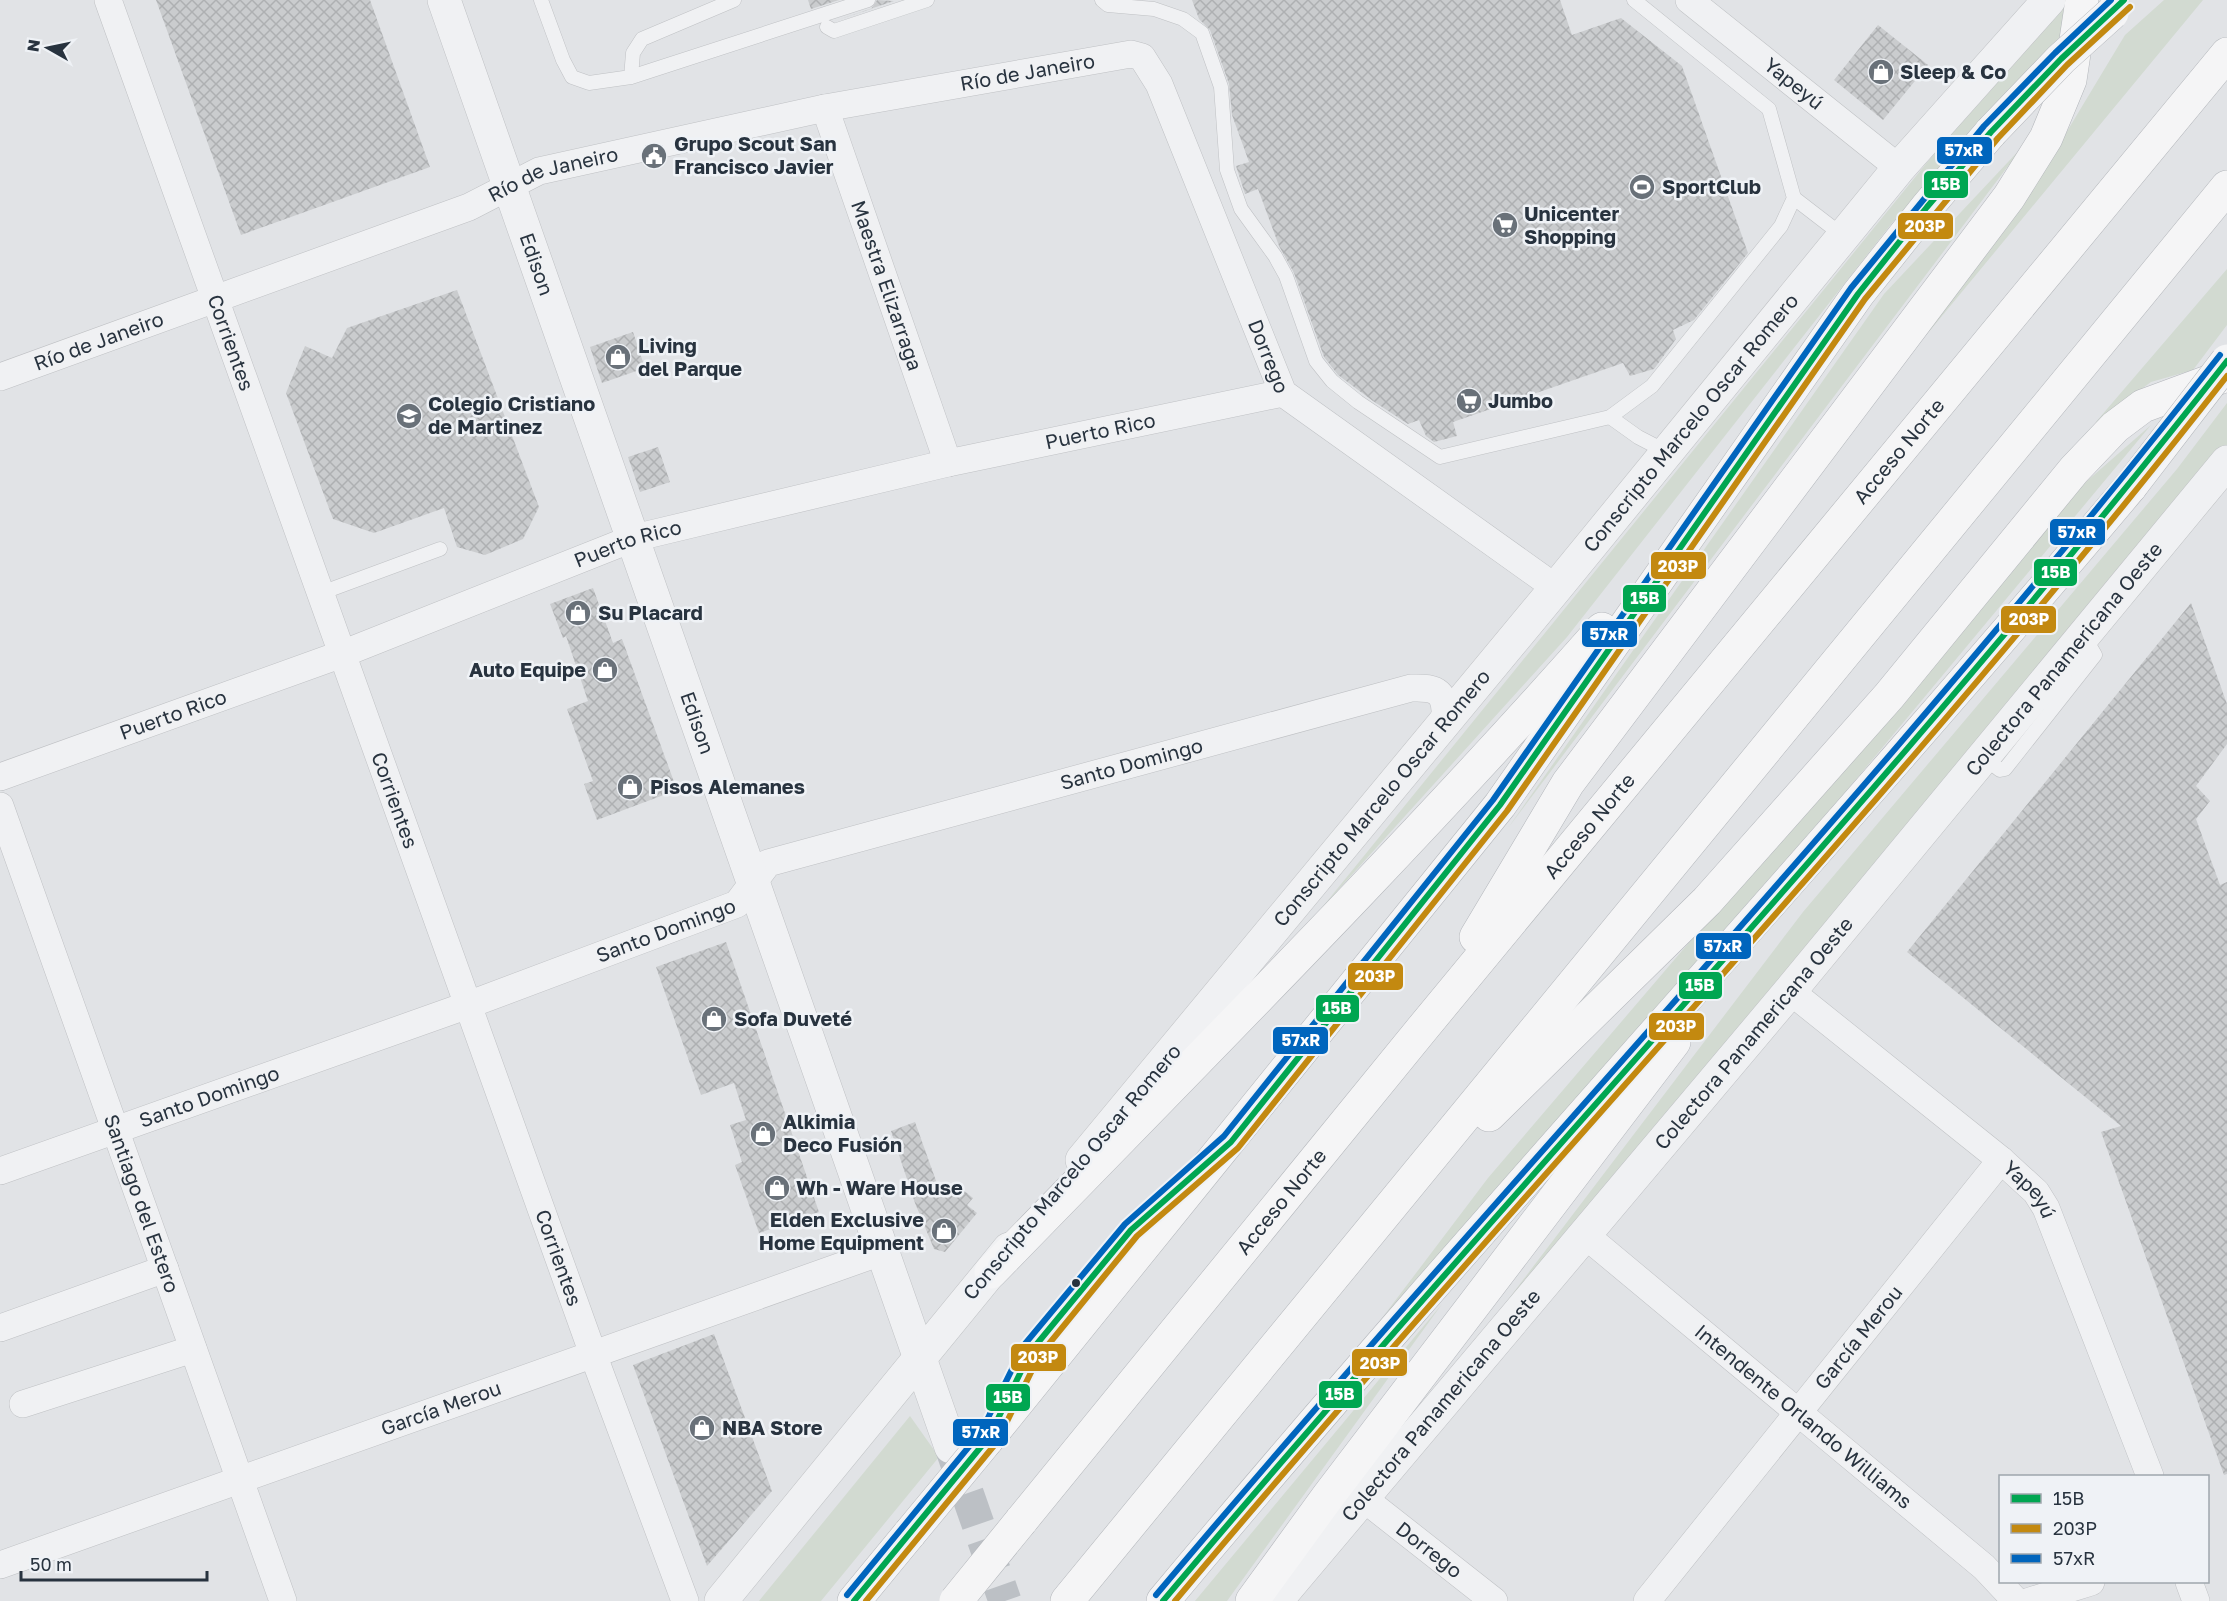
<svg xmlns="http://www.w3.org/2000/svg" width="2227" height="1601" font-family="'Golos Text',sans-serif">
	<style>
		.grass { fill: #d2dad1 }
		.building { fill: url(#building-cross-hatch) }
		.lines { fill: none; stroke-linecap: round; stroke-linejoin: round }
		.tertiary-tunnel { stroke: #bcc0c5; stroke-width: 33; stroke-dasharray: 33 16; stroke-linecap: butt }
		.service-casing { stroke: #bfc1c4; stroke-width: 15 }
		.minor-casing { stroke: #bfc1c4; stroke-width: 28 }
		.tertiary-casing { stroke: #bfc1c4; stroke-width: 34 }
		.motorway-casing { stroke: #b3b6bb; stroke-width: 34 }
		.service { stroke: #f0f1f3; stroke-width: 14 }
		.minor { stroke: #f0f1f3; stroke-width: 27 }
		.tertiary { stroke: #f0f1f3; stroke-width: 33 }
		.motorway { stroke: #f5f5f6; stroke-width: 33 }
		.motorway-bridge-casing { stroke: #b3b6bb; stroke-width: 34; stroke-linecap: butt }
		.motorway-bridge { stroke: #f5f5f6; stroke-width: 33 }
		.bus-1-casing { stroke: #eff2f6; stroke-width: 10 }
		.bus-2-casing { stroke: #eff2f6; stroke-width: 10 }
		.bus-3-casing { stroke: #eff2f6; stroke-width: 10 }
		.bus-1 { stroke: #00a651; stroke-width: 6 }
		.bus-2 { stroke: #c38910; stroke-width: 6 }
		.bus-3 { stroke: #0065bd; stroke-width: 6 }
		.bus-dot { fill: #28333f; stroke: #eff2f6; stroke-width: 2 }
		.labels { text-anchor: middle; stroke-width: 5; stroke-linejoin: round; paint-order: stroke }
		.street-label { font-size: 20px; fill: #28333f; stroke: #eff2f6 }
		.poi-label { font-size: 20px; font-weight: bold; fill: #28333f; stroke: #eff2f6; text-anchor: start }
		.line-badge { stroke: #eff2f6; stroke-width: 2 }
		.badge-label { font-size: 16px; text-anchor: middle; font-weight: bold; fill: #fff }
	</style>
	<defs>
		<pattern id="building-cross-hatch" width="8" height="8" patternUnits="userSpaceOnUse" patternTransform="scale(1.5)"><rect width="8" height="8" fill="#caccce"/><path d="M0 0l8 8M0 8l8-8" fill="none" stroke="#aeb0b2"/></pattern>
	</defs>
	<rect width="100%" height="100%" fill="#e1e3e6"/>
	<path class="grass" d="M2059,0H2067L2072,24L1892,223L1567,637L1320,910Z
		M2164,0H2203L1923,339L2054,153L2125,35Z
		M2024,145L1508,828L1884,294Z
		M2227,269V325L2193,370L2151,382L2095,423Z
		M2227,403V448L1386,1460L1803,912L2177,469Z
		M2151,425L1848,789L1382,1318L1488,1178L2071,495Z
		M1442,1304L1227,1601H1195Z
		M910,1416L939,1457L821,1601H759Z"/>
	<path class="building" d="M156,0H370L430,167L241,235Z
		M808,0H839L811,9Z
		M877,0L894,1L834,21L871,9Z
		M1192,0H1560L1572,35L1621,18L1682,66L1748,253L1694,320L1673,330L1676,339L1654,369L1630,376L1623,363L1453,422L1457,436L1434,442L1426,436L1419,420L1408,424L1373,401L1338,375L1324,357L1294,273L1279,246L1258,189L1245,194L1236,166L1249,162L1232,115L1229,84L1210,30L1199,19Z
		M1878,25L1928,65L1883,120L1834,80Z
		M457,290L539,507L523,539L485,555L457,547L444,508L374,533L333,519L286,393L305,346L332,358L347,328Z
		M633,332L645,368L602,383L590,347Z
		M658,447L670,482L640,492L628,457Z
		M593,588L613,643L622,639L677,790L597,820L584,784L593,781L567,709L588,701L566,636L563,638L550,604Z
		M2191,603L2227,704V744L2196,786L2210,801L2196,819L2220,885L2227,882V1474L2224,1475L2101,1132L2121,1126L1907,952Z
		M726,942L819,1212L759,1233L735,1165L742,1162L730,1125L746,1120L734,1083L701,1095L656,967Z
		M915,1122L940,1192L957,1185L973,1198L967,1205L977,1213L945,1252L934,1249L915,1203L891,1131Z
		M714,1334L772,1491L707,1566L633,1365Z"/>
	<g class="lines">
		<path class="tertiary-tunnel" d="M951,1447L1005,1601"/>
		<g class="service-casing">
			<path id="service" d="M541,0L563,60L572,77L589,83L631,77L868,0
				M1102,0L1108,5L1154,9L1183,19L1202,33L1221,87L1227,170L1241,209L1275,256L1286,276L1316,361L1332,381L1358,402L1440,457L1610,417L1652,386L1781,226L1794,198
				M1634,0L1769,109L1794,198L1842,235
				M827,27L834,31L927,0
				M631,77L633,53L642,39L734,0
				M1610,417L1638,437L1667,452
				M321,593L440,549
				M1983,757L2000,770L2005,769L2095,655L2084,636
				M1013,1388L1031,1351L1131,1230L1159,1205"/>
		</g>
		<g class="minor-casing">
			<g id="minor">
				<path id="s1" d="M108,0L593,1354L685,1601"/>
				<path id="s2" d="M1689,0L1899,168"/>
				<path id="s3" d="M825,108L948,463"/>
				<path id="s4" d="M0,377L469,207L539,171L825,108L1131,54L1142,57L1159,84L1283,393L1556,588"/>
				<path id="s5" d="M0,777L342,654L634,538L948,463L1283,393"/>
				<path id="s6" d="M0,806L283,1601"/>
				<path id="s7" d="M1790,991L2001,1160L2036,1192L2046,1208L2150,1476"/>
				<path id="s8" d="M0,1171L468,1005L737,904L768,863L1411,688C1438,687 1446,692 1445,720"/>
				<path id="s9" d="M1585,1235L1984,1567L2016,1601"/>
				<path d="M0,1328L165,1269"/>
				<path d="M23,1404L193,1349"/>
				<path id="s10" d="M1363,1498L1494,1601"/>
				<path id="s11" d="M0,1565L881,1252"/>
				<path d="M2189,1582L2196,1601"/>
				<path id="s12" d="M1647,1601L2001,1160"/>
				<path d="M2030,1601L2091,1582"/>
			</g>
		</g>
		<g class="tertiary-casing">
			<g id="tertiary">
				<path id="s13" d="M444,0L951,1447"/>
				<path id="s14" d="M1082,1160L1556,588L1899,168L2049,0"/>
				<path d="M721,1601L1009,1249"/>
				<path id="s15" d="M1276,1601L1790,991L2227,462"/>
			</g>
		</g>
		<g class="motorway-casing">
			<g id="motorway">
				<path d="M1476,937L1568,783L2009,197L2046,138L2070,80L2082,0"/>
				<path d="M1489,1115L1707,901L1889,696L2074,470L2115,427L2143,406L2227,375"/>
				<path d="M991,1272C1197,1060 1407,850 1602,629"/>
				<path d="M986,1441L1500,805L1858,294L1927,207L1991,132"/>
				<path id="s16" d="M1021,1521L1422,1029L2227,54"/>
				<path d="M854,1601L910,1533"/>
				<path d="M1067,1601L2227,187"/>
				<path d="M1163,1601C1478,1223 1814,863 2131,486"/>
				<path d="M1252,1601L1329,1495L1674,1042"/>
			</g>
		</g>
		<use href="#service" class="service"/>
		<use href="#minor" class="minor"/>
		<use href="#tertiary" class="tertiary"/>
		<use href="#motorway" class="motorway"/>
		<g class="motorway-bridge-casing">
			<path id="motorway-bridge" d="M1991,132L2061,59L2112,13
				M2131,486L2227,361
				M910,1533L986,1441
				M956,1601L1021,1521"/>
		</g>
		<use href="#motorway-bridge" class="motorway-bridge"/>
		<g class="bus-1-casing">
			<path id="bus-1" d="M854,1601L989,1437L1031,1351L1131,1230L1231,1142L1500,805L1858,294L1927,207L1991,132L2061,59L2124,0
				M1163,1601C1514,1184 1891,790 2227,361"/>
		</g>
		<g class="bus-2-casing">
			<path id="bus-2" d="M866,1601L997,1442L1039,1356L1137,1236L1238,1148L1507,811L1865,299L1998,138L2067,65L2130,7
				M1175,1601C1521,1189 1895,800 2227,376"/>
		</g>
		<g class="bus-3-casing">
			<path id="bus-3" d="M847,1595L981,1432L1024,1345L1125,1224L1224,1136L1493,800L1851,288L1984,126L2055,53L2111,0
				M1156,1595C1507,1179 1884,784 2220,355"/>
		</g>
		<use href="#bus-1" class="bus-1"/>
		<use href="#bus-2" class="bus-2"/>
		<use href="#bus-3" class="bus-3"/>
	</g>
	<defs>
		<g id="shop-disc" transform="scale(1.35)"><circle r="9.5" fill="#697179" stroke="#eff2f6"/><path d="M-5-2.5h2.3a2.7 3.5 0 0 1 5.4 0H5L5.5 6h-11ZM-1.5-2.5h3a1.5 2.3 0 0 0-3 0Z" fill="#fff"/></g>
		<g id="civic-disc" transform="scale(1.35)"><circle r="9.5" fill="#697179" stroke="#eff2f6"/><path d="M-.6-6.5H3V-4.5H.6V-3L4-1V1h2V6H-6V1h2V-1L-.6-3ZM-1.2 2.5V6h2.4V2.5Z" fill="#fff"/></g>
		<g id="stadium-disc" transform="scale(1.35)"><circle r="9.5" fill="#697179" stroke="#eff2f6"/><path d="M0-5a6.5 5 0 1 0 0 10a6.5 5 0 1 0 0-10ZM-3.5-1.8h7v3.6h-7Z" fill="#fff"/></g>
		<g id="supermarket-disc" transform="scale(1.35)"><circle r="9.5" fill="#697179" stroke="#eff2f6"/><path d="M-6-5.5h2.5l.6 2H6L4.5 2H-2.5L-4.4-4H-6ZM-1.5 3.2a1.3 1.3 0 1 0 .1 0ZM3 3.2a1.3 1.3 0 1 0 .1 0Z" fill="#fff"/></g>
		<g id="school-disc" transform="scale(1.35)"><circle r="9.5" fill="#697179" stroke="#eff2f6"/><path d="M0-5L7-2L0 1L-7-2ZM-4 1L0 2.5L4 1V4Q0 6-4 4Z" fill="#fff"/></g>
	</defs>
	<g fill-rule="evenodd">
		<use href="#shop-disc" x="1881" y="72"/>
		<use href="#civic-disc" x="654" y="156"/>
		<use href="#stadium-disc" x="1642" y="187"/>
		<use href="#supermarket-disc" x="1505" y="225"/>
		<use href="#shop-disc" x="618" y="357"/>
		<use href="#supermarket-disc" x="1469" y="401"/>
		<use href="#school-disc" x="409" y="416"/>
		<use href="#shop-disc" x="578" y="613"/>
		<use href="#shop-disc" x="605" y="670"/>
		<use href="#shop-disc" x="630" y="787"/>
		<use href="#shop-disc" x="714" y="1019"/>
		<use href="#shop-disc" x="763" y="1134"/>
		<use href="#shop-disc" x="777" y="1188"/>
		<use href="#shop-disc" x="944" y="1231"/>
		<use href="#shop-disc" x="702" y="1428"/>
	</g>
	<circle class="bus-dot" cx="1076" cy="1283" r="5"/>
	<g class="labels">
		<g class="street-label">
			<text dy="7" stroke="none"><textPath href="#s4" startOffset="1076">Río de Janeiro</textPath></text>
			<text dy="7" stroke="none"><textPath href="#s2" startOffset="134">Yapeyú</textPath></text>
			<text dy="7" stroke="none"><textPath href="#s4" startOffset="590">Río de Janeiro</textPath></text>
			<text dy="7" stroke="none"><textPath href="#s13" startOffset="280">Edison</textPath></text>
			<text dy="7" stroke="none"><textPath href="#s3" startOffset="188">Maestra Elizarraga</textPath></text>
			<text dy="7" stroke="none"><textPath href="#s4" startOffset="105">Río de Janeiro</textPath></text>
			<text dy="7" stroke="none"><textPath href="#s1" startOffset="364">Corrientes</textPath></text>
			<text dy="7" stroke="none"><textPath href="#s4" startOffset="1518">Dorrego</textPath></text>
			<text dy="7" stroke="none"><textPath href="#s14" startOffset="956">Conscripto Marcelo Oscar Romero</textPath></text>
			<text dy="7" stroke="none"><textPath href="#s5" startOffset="1156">Puerto Rico</textPath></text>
			<text dy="7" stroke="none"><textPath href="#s16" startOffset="1384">Acceso Norte</textPath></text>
			<text dy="7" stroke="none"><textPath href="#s5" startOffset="670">Puerto Rico</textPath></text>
			<text dy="7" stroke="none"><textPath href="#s15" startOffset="1228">Colectora Panamericana Oeste</textPath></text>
			<text dy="7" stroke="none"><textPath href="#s5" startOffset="184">Puerto Rico</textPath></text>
			<text dy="7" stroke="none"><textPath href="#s13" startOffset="766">Edison</textPath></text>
			<text dy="7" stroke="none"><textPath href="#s8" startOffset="1212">Santo Domingo</textPath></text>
			<text dy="7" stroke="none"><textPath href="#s14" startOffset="470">Conscripto Marcelo Oscar Romero</textPath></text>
			<text dy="7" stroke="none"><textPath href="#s1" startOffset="850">Corrientes</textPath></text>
			<text dy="7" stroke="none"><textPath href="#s16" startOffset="898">Acceso Norte</textPath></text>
			<text dy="7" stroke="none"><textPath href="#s8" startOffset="708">Santo Domingo</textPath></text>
			<text dy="7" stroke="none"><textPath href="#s15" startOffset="742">Colectora Panamericana Oeste</textPath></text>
			<text dy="7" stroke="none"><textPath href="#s8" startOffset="222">Santo Domingo</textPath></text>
			<text transform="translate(1072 1172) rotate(-50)" y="7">Conscripto Marcelo Oscar Romero</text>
			<text dy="7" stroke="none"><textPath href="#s7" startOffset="312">Yapeyú</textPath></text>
			<text dy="7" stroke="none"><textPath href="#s16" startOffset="412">Acceso Norte</textPath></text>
			<text dy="7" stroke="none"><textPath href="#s6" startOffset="422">Santiago del Estero</textPath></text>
			<text dy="7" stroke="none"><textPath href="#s1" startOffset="1336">Corrientes</textPath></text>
			<text dy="7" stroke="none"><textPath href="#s12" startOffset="338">García Merou</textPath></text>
			<text dy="7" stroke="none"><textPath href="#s15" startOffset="256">Colectora Panamericana Oeste</textPath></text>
			<text dy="7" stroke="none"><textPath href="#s11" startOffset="468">García Merou</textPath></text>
			<text dy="7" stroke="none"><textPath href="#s9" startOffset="284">Intendente Orlando Williams</textPath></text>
			<text dy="7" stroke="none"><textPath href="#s10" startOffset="84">Dorrego</textPath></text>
		</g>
		<g class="poi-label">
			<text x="1900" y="79">Sleep &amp; Co</text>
			<text x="674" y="151">Grupo Scout San<tspan x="674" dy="23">Francisco Javier</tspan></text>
			<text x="1662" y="194">SportClub</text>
			<text x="1524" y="221">Unicenter<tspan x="1524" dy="23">Shopping</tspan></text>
			<text x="638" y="353">Living<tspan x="638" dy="23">del Parque</tspan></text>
			<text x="1488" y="408">Jumbo</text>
			<text x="428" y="411">Colegio Cristiano<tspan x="428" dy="23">de Martinez</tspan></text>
			<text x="598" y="620">Su Placard</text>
			<text x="586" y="677" text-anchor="end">Auto Equipe</text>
			<text x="650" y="794">Pisos Alemanes</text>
			<text x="734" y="1026">Sofa Duveté</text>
			<text x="783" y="1129">Alkimia<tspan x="783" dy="23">Deco Fusión</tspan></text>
			<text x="796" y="1195">Wh - Ware House</text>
			<text x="924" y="1227" text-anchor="end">Elden Exclusive<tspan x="924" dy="23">Home Equipment</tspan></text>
			<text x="722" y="1435">NBA Store</text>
		</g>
	</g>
	<g class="line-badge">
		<rect x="1936" y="136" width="57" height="29" rx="6" fill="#0065bd"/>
		<rect x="1923" y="170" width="46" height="29" rx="6" fill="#00a651"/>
		<rect x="1897" y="212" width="57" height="28" rx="6" fill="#c38910"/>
		<rect x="2049" y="518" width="57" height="28" rx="6" fill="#0065bd"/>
		<rect x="1650" y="551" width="57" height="29" rx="6" fill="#c38910"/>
		<rect x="2033" y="558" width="45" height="29" rx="6" fill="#00a651"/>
		<rect x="1622" y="584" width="45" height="29" rx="6" fill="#00a651"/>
		<rect x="2000" y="605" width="57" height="29" rx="6" fill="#c38910"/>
		<rect x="1581" y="620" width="57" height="28" rx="6" fill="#0065bd"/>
		<rect x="1695" y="932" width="57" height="28" rx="6" fill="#0065bd"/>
		<rect x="1347" y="962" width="57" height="29" rx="6" fill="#c38910"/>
		<rect x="1678" y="971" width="45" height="29" rx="6" fill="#00a651"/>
		<rect x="1315" y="994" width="45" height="29" rx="6" fill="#00a651"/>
		<rect x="1648" y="1012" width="57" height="29" rx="6" fill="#c38910"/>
		<rect x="1272" y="1026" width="57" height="29" rx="6" fill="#0065bd"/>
		<rect x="1010" y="1343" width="57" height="29" rx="6" fill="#c38910"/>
		<rect x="1351" y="1348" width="57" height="29" rx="6" fill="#c38910"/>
		<rect x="1318" y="1380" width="45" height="29" rx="6" fill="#00a651"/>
		<rect x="985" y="1383" width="46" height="29" rx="6" fill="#00a651"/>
		<rect x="952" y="1418" width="57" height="29" rx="6" fill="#0065bd"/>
	</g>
	<g class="badge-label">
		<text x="1964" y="156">57xR</text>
		<text x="1946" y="190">15B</text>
		<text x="1925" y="232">203P</text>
		<text x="2077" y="538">57xR</text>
		<text x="1678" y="572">203P</text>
		<text x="2056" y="578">15B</text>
		<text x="1645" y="604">15B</text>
		<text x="2029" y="625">203P</text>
		<text x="1609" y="640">57xR</text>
		<text x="1723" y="952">57xR</text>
		<text x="1375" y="982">203P</text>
		<text x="1700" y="991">15B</text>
		<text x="1337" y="1014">15B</text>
		<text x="1676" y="1032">203P</text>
		<text x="1301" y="1046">57xR</text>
		<text x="1038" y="1363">203P</text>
		<text x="1380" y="1369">203P</text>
		<text x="1340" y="1400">15B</text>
		<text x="1008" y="1403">15B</text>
		<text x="981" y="1438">57xR</text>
	</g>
	<rect x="1999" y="1475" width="210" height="108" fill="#eff2f6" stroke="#9fa6ad" stroke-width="1.5"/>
	<rect x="2011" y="1494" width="30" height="9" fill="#00a651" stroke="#9fa6ad" stroke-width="1.5"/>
	<text x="2053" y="1505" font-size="18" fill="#28333f">15B</text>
	<rect x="2011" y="1524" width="30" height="9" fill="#c38910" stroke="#9fa6ad" stroke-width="1.5"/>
	<text x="2053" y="1535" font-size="18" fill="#28333f">203P</text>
	<rect x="2011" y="1554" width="30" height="9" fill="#0065bd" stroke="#9fa6ad" stroke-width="1.5"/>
	<text x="2053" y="1565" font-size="18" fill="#28333f">57xR</text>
	<g transform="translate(48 48) rotate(279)" stroke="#eff2f6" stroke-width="4.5" paint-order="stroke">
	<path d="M0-4.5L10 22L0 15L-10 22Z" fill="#28333f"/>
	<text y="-9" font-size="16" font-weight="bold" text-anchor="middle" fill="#28333f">N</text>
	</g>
	<path d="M21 1571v9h186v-9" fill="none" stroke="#28333f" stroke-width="3"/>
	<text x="30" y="1571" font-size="18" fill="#28333f" stroke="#eff2f6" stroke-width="4.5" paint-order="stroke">50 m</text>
</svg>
